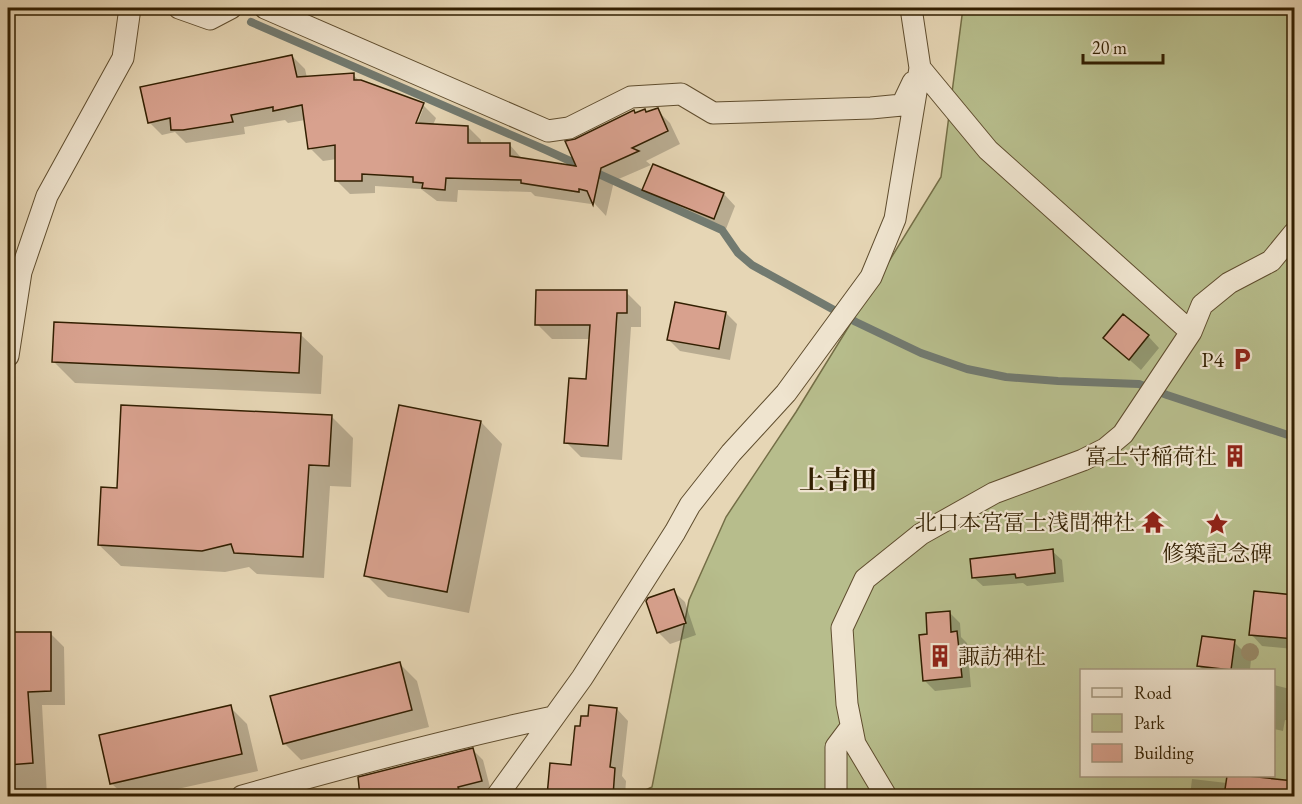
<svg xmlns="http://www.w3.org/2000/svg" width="1302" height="804" font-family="'EB Garamond','Noto Serif JP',serif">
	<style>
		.green { fill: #b7bd8c; stroke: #746e46; stroke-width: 1.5; fill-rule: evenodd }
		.shadow { fill: #0003; fill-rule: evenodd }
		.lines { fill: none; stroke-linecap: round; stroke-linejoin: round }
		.stream { stroke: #727a70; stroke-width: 8 }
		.building { fill: #d8a18e; stroke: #321f01; stroke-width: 1.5 }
		.minor-casing { stroke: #5f4d2e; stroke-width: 23 }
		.minor { stroke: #efe4cf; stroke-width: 21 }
		.tree { fill: #998b69 }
		.labels { text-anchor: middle; stroke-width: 4.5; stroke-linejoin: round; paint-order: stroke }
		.poi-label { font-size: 22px; fill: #321f01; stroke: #efe4cf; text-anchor: end }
		.quarter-label { font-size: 26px; font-weight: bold; fill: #321f01; stroke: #efe4cf }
	</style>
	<rect width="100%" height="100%" fill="#e6d6b5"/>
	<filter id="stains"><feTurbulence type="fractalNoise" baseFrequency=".00333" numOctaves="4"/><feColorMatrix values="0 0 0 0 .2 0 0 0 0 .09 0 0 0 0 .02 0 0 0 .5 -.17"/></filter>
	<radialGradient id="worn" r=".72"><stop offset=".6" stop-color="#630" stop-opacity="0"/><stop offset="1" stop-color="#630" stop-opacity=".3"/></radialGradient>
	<path class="green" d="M963,8H1294V796H633L652,787L689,600L726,517L796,412L941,177ZM1082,670H1274V776H1082Z"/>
	<path class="shadow" d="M292,56L305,69L307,78L353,75L360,81L423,105L436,118L433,125L468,127L481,140V144L510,145L523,160L579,168L635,114H647L657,110L670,123L680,144L646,161L651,165L614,181L606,216L595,204L592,198L591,204L535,196L531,192L458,190L457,202L437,201L421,189L375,186V193L350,194L337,181V159L323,161L310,148L305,120L288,123L285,120L244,127L245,134L186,143L175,132L162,135L149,122ZM420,109H423L415,130L412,129Z
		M654,166L724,194L735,206L726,229L655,201L644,189Z
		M626,292L641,307V327H631L622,460L581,457L566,442L588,380L590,339H552L537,324Z
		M726,313L737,324L730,360L680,351L669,340Z
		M301,335L323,356L321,394L75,383L53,361Z
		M1148,336L1159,348L1141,370L1105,338Z
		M331,416L353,438L351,487L330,486L324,578L257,574L249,567L225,572L121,566L99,545L118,489Z
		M481,422L502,444L469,613L388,597L366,575Z
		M1052,551L1062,560L1064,582L1027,586L1023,583L983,586L973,577Z
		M673,591L685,602L696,635L670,644L658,632Z
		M1255,593L1294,596V649L1262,646L1251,634Z
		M949,612L960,623L961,637L967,643L971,687L935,691L925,681Z
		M50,633L64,647L65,705H42L47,796H8V634Z
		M1234,642L1251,659L1250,670H1203L1199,666Z
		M400,664L417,681L429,727L301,760L284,743Z
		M1274,685L1294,690V722L1285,720L1283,731L1274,729Z
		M230,707L247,724L258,771L146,796H125L112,784Z
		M617,709L628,721L622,776L626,781L625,796H549L552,765L572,766L581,728L589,718Z
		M473,750L483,760L491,791L469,796H362L360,778Z
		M1228,776L1276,780L1287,791L1294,792V796H1190L1192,779L1227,783Z"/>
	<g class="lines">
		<path class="stream" d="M251,22L546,150L722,230L738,253L752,265L856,322L921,353L967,369L1006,377L1058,381L1139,384L1167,395L1294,437"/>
	</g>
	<path class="building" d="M292,55L297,77L354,73V80H361L424,103L416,123L468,126V143H510V156L576,166L565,141L575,139L634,110L635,113L645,109L646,112L658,108L668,131L632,148L639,151L601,168L593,205L587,191L579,189V192L521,183V180L446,178L445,190L422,188L423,183L413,182V177L362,174V181H335V145L308,149L302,105L273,111V107L231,115L233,122L183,130H171L170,118L148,123L140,87Z
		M653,164L724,193L714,219L642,190Z
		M536,290H627V313H617L608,446L564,443L569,378L586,379L590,325H535Z
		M675,302L726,312L719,349L667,340Z
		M1123,314L1149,335L1129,360L1103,338Z
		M54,322L301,333L299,373L52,362Z
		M121,405L332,415L329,466L309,465L303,557L234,553L231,544L202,551L98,545L101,487L117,488Z
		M399,405L481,421L447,592L364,576Z
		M1053,549L1055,573L1016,578L1015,574L972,578L970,559Z
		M674,589L686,623L657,633L646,601L648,598Z
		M1254,591L1294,595V639L1249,635Z
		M950,611L951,632L957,631L962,677L923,681L919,635L927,634L926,613Z
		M8,632H51V691L28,692L33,763L8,765Z
		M1202,636L1235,640L1231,670L1197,666Z
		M400,662L412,710L283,744L270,696Z
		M231,705L242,754L110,784L99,735Z
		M589,705L617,708L610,767L615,768L613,796H547L550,763L571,765L575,726H580L581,716H588Z
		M473,748L482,781L458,787L459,790L435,796H360L358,777Z
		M1227,776H1248L1294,781V796H1224Z"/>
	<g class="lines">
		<g class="minor-casing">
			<path id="minor" d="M179,8L210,19L231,8
				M265,8L548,131L569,128L631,97L681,94L713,113L871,108L902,105L913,82
				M1191,332L1202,305L1229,283L1271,261L1294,233
				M8,356L21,272L47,196L123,58L130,8
				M242,796C345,767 448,739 553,717
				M497,796L582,678L675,532L690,505L731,453L786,393L871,277L895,219L920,68L911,8
				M836,796V747L851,727
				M886,796L855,744L847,704L842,628L865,579L921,534L994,493L1083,460L1105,449L1123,434L1191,332L988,150L920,68"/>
		</g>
		<use href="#minor" class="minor"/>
	</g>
	<circle class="tree" cx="1250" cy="652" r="9"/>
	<defs>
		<g id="parking-bare" transform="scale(1.8)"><path d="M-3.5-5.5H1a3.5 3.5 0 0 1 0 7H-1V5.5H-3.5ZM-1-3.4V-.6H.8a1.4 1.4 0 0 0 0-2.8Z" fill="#8f2418" stroke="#efe4cf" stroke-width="2.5" paint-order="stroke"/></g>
		<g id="building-bare" transform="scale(1.8)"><path d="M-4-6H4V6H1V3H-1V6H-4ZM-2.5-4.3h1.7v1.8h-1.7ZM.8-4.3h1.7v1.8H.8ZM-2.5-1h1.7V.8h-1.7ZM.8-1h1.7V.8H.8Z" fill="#8f2418" stroke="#efe4cf" stroke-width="2.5" paint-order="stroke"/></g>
		<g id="temple-bare" transform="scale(1.8)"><path d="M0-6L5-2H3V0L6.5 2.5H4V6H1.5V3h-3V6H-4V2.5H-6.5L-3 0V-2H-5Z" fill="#8f2418" stroke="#efe4cf" stroke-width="2.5" paint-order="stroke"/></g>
		<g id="sight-bare" transform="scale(1.8)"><path d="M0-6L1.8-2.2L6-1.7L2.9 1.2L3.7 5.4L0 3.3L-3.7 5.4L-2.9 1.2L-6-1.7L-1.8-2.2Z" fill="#8f2418" stroke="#efe4cf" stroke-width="2.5" paint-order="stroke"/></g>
	</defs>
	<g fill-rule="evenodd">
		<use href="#parking-bare" x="1242" y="359"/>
		<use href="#building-bare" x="1235" y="456"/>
		<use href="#temple-bare" x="1153" y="522"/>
		<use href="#sight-bare" x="1217" y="524"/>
		<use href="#building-bare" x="940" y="656"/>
	</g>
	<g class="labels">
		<g class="poi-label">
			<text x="1224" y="367">P4</text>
			<text x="1217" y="464">富士守稲荷社</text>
			<text x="1135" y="530">北口本宮冨士浅間神社</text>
			<text x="1217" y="561" text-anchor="middle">修築記念碑</text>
			<text x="958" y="664" text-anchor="start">諏訪神社</text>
		</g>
		<g class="quarter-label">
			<text x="838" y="489">上吉田</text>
		</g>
	</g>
	<rect width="1302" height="804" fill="none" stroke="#e6d6b5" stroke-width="30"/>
	<rect x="9" y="9" width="1284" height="786" fill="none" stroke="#321f01" stroke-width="3"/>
	<rect x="15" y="15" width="1272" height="774" fill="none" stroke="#321f01" stroke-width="1.5"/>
	<rect x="1080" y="669" width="195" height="108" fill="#efe4cf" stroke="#a3957d" stroke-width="1.5"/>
	<rect x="1092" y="688" width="30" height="9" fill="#efe4cf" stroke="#a3957d" stroke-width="1.5"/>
	<text x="1134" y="699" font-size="18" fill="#321f01">Road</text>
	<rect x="1092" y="714" width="30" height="18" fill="#b7bd8c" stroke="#a3957d" stroke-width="1.5"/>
	<text x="1134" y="729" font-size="18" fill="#321f01">Park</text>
	<rect x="1092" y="744" width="30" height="18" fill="#d8a18e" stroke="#a3957d" stroke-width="1.5"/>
	<text x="1134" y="759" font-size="18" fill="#321f01">Building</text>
	<path d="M1083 54v9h80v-9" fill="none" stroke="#321f01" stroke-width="3"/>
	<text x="1092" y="54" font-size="18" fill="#321f01" stroke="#efe4cf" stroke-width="4.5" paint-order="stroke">20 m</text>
	<rect width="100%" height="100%" filter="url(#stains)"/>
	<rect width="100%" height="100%" fill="url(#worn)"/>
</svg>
